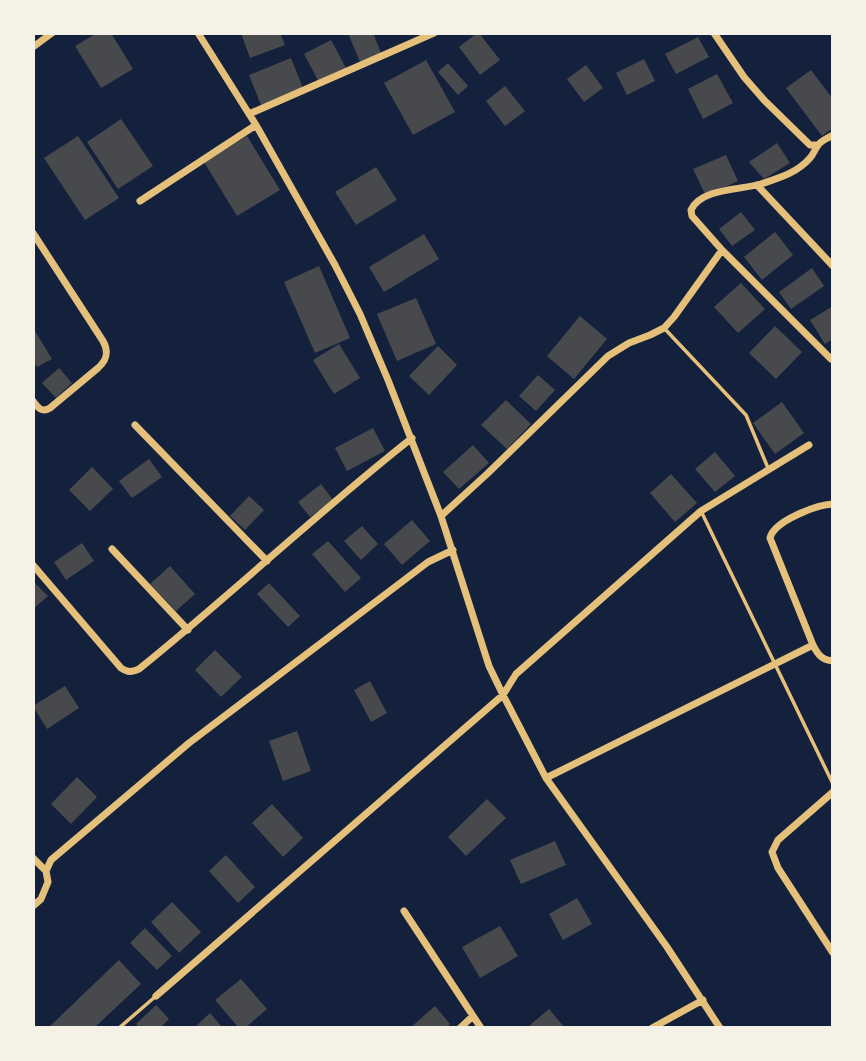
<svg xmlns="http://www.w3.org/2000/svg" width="866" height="1061" font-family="Cabin,sans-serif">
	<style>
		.building { fill: #48494c }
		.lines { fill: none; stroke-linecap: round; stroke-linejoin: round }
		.service { stroke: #e5c07b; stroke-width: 3.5 }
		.minor { stroke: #e5c07b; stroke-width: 7 }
	</style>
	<rect width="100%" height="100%" fill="#14213d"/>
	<path class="building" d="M97,33H111L133,69L101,88L75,46Z
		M241,33H280L285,45L250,58Z
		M348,33H373L381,53L360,62Z
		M477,33H479L500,60L480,75L459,47Z
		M698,37L709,57L676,74L665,54Z
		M331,40L346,68L319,82L304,54Z
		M291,58L303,88L261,105L249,75Z
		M644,59L655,81L627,95L616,73Z
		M426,60L455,112L413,135L384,83Z
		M448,63L468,86L458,95L438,72Z
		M586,65L603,88L584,102L567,79Z
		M811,70L833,99V128L822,136L786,88Z
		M717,74L733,103L703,119L688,89Z
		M505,86L525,111L505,126L486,101Z
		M121,119L153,166L118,189L87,142Z
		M78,136L119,198L85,220L44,158Z
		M247,136L280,190L237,216L204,162Z
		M777,143L790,163L764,179L749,162Z
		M726,155L738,181L706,196L693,169Z
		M376,167L397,200L356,225L335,192Z
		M741,212L755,230L732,246L719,229Z
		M775,232L793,255L762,280L744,257Z
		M424,234L439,259L384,292L369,267Z
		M319,266L350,338L315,353L284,282Z
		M812,268L824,286L791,309L779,292Z
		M741,283L765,309L738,333L714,307Z
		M416,298L436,344L397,361L377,314Z
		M833,306V339L825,344L810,320Z
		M580,316L607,339L574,379L547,356Z
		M775,326L802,352L776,379L749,353Z
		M35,331L52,359L37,367L33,361V332Z
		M339,344L360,378L334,394L313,360Z
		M438,346L457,365L429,395L409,376Z
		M59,368L72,383L56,398L42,383Z
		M538,375L555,390L536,411L519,396Z
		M506,400L531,424L507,449L481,425Z
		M782,402L804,433L775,454L753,423Z
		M373,428L385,451L347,471L335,448Z
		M473,445L489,463L459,489L443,472Z
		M715,452L735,476L715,492L695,469Z
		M149,459L162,477L132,498L119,481Z
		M92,467L113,489L90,511L69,490Z
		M671,474L697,503L675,522L650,493Z
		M321,484L333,500L310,517L298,502Z
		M249,496L264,510L245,530L230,516Z
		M412,520L430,541L402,565L384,544Z
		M362,526L378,544L361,560L344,541Z
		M328,541L361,578L345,592L312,554Z
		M82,543L94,561L66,580L54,562Z
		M170,566L195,594L176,611L150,584Z
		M35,583L48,596L33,609V585Z
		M269,583L300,616L288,627L257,594Z
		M215,650L242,677L221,697L195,670Z
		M370,681L387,713L371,722L354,690Z
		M65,686L79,708L47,729L33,706Z
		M297,731L311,771L283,781L269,741Z
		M77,777L97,797L71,824L51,804Z
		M487,799L506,818L466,856L448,837Z
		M272,804L303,838L283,857L252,823Z
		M555,841L566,865L521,884L510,860Z
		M226,855L255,887L238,903L209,871Z
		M577,898L592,924L563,940L549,914Z
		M172,902L201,932L179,953L151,922Z
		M500,926L518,956L480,978L462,947Z
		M145,928L172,956L157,970L130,943Z
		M119,960L141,984L94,1028H48Z
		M241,979L267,1009L245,1028H239L215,1000Z
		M156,1005L169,1019L160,1028H140L136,1024Z
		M435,1006L450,1024L446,1028H410Z
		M549,1009L565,1028H532L530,1025Z
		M210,1013L223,1028H194Z"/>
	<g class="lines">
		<path class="service" d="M664,328L746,415L768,468
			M701,511L833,784
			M119,1028L156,996"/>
		<path class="minor" d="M198,33L256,125L335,265L360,314L388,380L441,516L489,666L503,695L546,778L667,947L720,1028
			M714,33L744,77L764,100L810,145H817
			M33,47L52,33
			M249,114L434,33
			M757,185L833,266
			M140,201L256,125
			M33,233L103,341C109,352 107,360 98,368L50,408C42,413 38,408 33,401
			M722,250L831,359
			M135,425L267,561
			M833,504C816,505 774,521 770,538L813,645C818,655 822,660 833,661
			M441,516L487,474L608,356L629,343L650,335L664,328L674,317L722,250L692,216L691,210C701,188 741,190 761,184C779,178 797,173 810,158C814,154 815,148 819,144C822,140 828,138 833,135
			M112,549L188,630
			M33,565L121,668C128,673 132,672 139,669C232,594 318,512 412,438
			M546,778L813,645
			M833,792L778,840L772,852L778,868L833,953
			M33,858L46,871
			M33,906L41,899L48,882L46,871L51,860L189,743L428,562L453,550
			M404,911L481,1028
			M156,996L503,695L516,674L701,511L809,445
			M460,1028L473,1016
			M652,1028L703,1000"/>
	</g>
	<rect width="866" height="1061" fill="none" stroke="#f6f1e7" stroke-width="70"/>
</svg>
